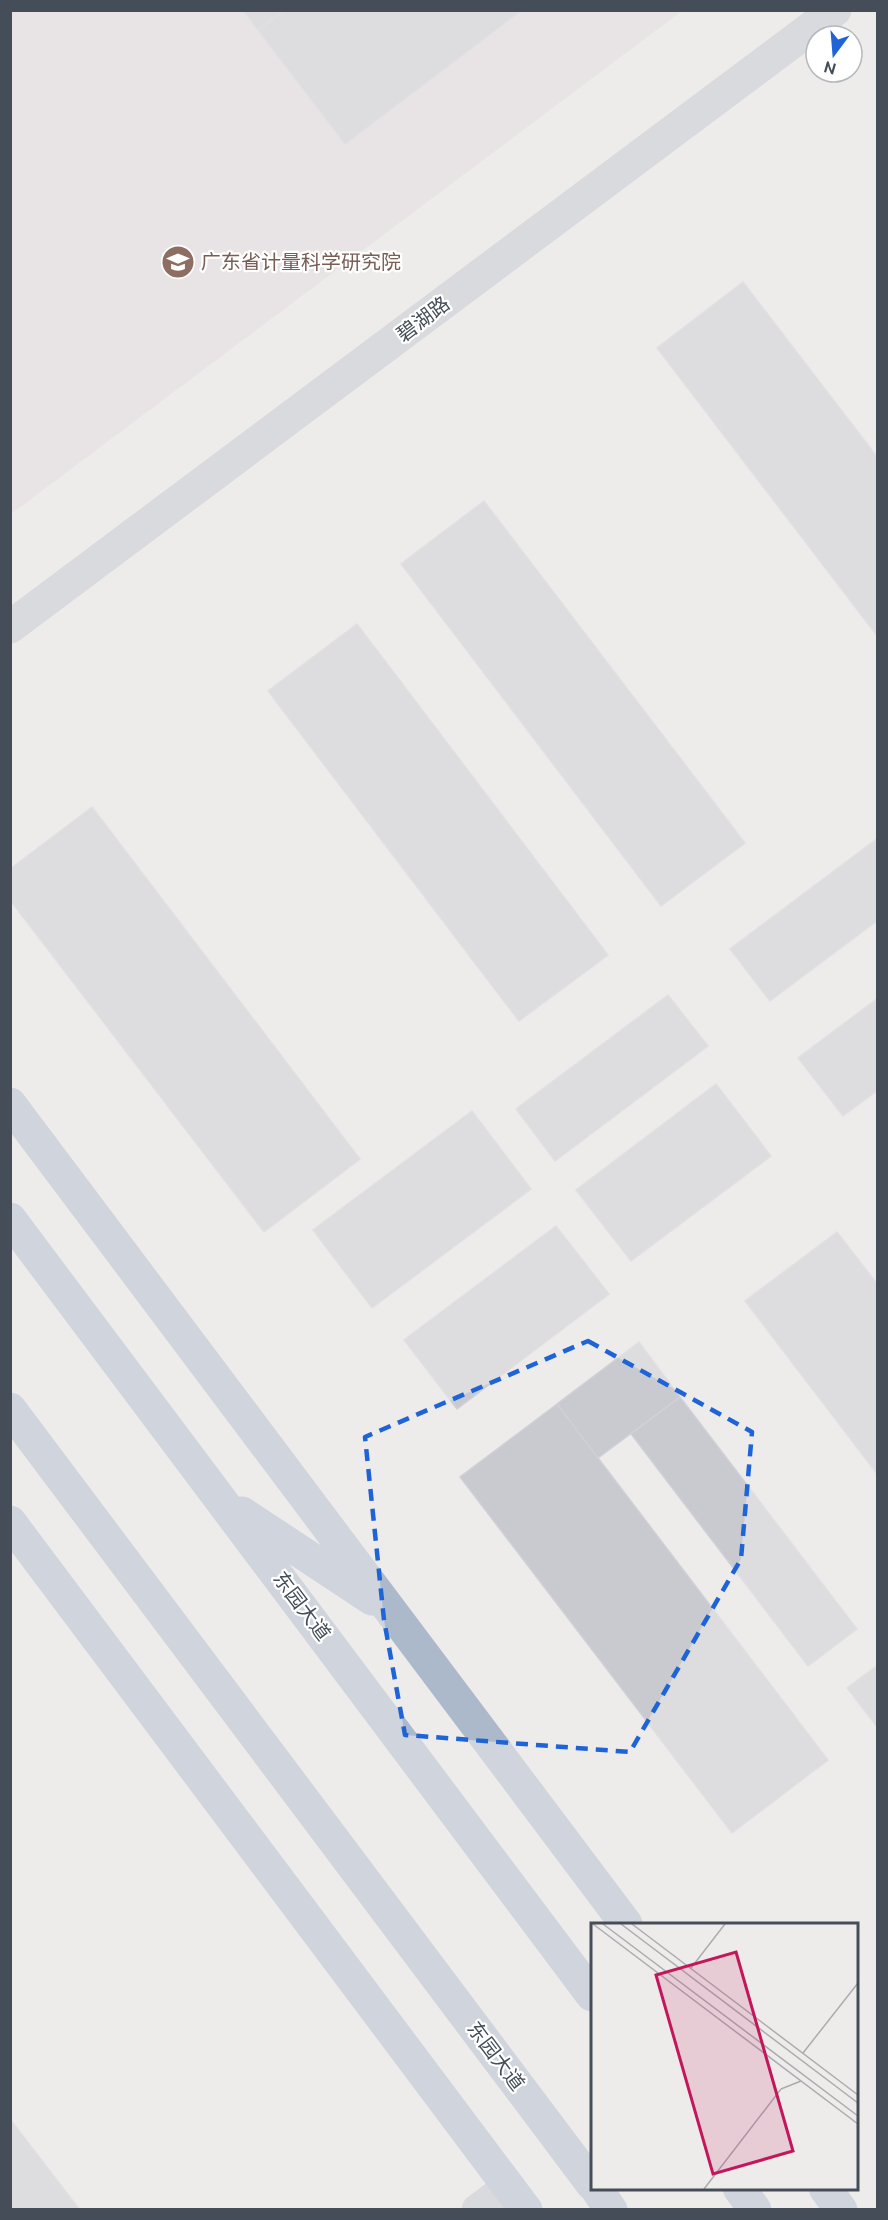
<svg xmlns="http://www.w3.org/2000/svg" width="888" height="2220" font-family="Ubuntu,'Noto Sans SC',sans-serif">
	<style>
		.education { fill: #dfdcdd }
		.building { fill: #c8cad0; stroke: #cfd1d7; stroke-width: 1.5 }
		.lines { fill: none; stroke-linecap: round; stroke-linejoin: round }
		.minor { stroke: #bdc5ce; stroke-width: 33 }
		.major { stroke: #abb9ca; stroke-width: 33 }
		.marked { fill: none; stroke: #1e64d6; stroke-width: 4.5; stroke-dasharray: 12 8; stroke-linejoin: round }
		.labels { text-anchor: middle; stroke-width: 4.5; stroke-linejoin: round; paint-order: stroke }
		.education-label { font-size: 20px; fill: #785e54; stroke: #fff; text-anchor: start }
		.street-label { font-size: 20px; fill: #454e58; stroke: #fff }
		.inset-road { fill: none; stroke: #aaacb0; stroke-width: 1.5 }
		.view { fill: #c2185b; fill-opacity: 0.15; stroke: #c2185b; stroke-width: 3 }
		.inset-edge { fill: none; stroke: #454e58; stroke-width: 3 }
	</style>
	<rect width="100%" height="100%" fill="#eeebeb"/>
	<path class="education" d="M11,11H682L11,514Z"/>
	<path class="building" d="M243,10H285L258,30Z
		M285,10H522L345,144L258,30Z
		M743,282L878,458V637L657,348Z
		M484,501L745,843L661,906L401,564Z
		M357,624L608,955L519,1021L268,691Z
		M92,807L360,1159L264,1232L10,900V869Z
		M878,838V920L770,1001L730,949Z
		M668,995L708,1046L555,1161L516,1109Z
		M878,998V1090L843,1116L798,1058Z
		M716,1084L771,1156L631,1261L576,1190Z
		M472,1111L531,1189L372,1308L313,1230Z
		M556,1226L609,1294L457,1409L404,1340Z
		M837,1232L878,1285V1475L745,1301Z
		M639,1342L680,1397L598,1458L557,1404Z
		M680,1397L857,1629L808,1666L631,1434Z
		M557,1404L828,1760L732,1833L460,1477Z
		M878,1665V1728L847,1688Z
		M10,2119L80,2210H10Z"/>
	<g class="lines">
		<path class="minor" d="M10,627L835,10
			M478,2210L509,2187"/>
		<path class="major" d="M10,1104L626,1924
			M10,1219L592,1995
			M10,1409L592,2184
			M242,1513L372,1599
			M10,1522L526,2210
			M596,2188L611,2210
			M739,2188L755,2210
			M825,2188L841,2210"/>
	</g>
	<path d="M0 0H888V2220H0ZM588,1341L752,1432L741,1559L630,1752L405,1735L384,1620L365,1437Z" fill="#eeebeb" fill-opacity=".55" fill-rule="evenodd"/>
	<path class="marked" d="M588,1341L752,1432L741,1559L630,1752L405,1735L384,1620L365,1437Z"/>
	<defs>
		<g id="university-disc" transform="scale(1.725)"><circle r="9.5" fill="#8d6e63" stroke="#fff"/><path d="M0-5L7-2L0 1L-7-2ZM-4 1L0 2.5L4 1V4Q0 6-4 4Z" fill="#fff"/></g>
	</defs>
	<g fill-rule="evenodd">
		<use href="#university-disc" x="178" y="262"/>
	</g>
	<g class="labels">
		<g class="education-label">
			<text x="201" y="269">广东省计量科学研究院</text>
		</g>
		<g class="street-label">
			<text transform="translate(423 319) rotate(-37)" y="7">碧湖路</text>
			<text transform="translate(302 1606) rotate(53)" y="7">东园大道</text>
			<text transform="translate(496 2056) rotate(53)" y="7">东园大道</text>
		</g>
	</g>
	<g transform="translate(591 1923)">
		<rect width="267" height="267" fill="#eeebeb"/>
		<path class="inset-road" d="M2,1L267,201M12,1L267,193M30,1L267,180M41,1L267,172M100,45L134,1M212,130L267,60M190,166L210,158M113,266L190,166"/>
		<path class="view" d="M145,29L202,228L122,251L65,52Z"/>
		<rect width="267" height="267" class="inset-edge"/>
	</g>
	<rect width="888" height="2220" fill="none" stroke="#454e58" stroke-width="24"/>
	<g transform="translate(834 54) rotate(196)"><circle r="28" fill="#ffffff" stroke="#b5b8bc" stroke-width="1.5"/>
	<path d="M0-4.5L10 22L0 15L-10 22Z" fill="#1e64d6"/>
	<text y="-9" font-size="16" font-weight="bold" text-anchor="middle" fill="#454e58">N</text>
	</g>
</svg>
